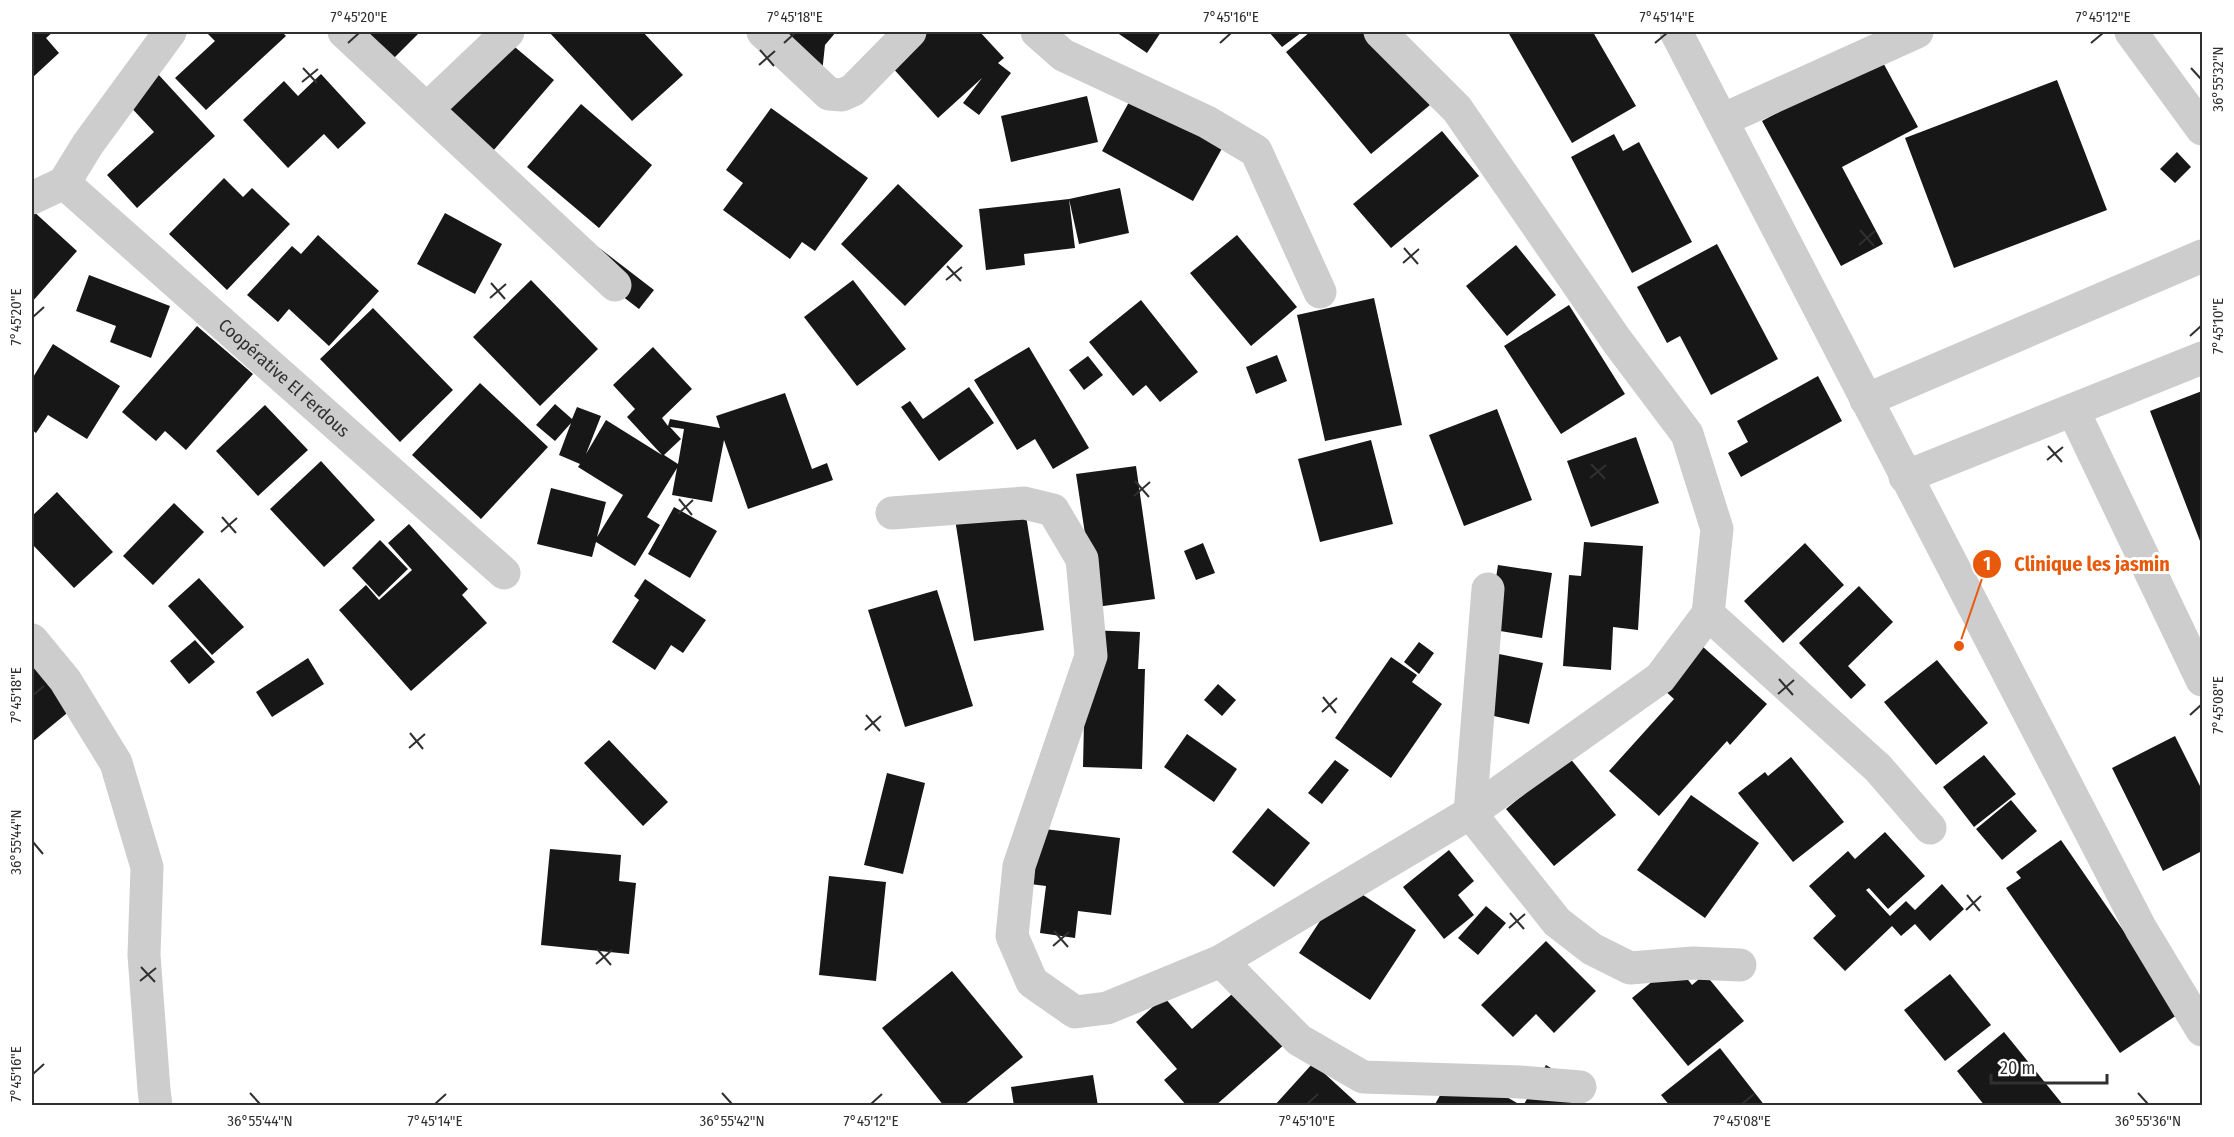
<svg xmlns="http://www.w3.org/2000/svg" width="2234" height="1137" font-family="'Fira Sans Condensed',sans-serif">
	<style>
		.building { fill: #171717; fill-rule: evenodd }
		.lines { fill: none; stroke-linecap: round; stroke-linejoin: round }
		.minor { stroke: #cdcdcd; stroke-width: 33 }
		.ticks { fill: none; stroke: #303030; stroke-width: 2 }
		.labels { text-anchor: middle; stroke-width: 6; stroke-linejoin: round; paint-order: stroke }
		.street-label { font-size: 18px; fill: #303030; stroke: #fff }
		.leader { fill: none; stroke: #e8590c; stroke-width: 2 }
		.callout-dot { fill: #e8590c; stroke: #fff; stroke-width: 2 }
		.mark-label { font-size: 18px; text-anchor: middle; font-weight: bold; fill: #fff }
		.callout-label { font-size: 20px; text-anchor: middle; font-weight: bold; fill: #e8590c; stroke: #fff; stroke-width: 6; stroke-linejoin: round; paint-order: stroke }
		.neatline { fill: none; stroke: #303030; stroke-width: 2 }
		.ticks-label { font-size: 15px; text-anchor: middle; fill: #303030 }
	</style>
	<rect width="100%" height="100%" fill="#fff"/>
	<path class="building" d="M32,32H53L46,38L59,53L32,78Z
		M206,32H282L286,36L206,110L175,78L215,41Z
		M366,32H420L393,59Z
		M484,32H497L554,80L493,151L429,96Z
		M549,32H643L683,75L632,121Z
		M788,32H836L825,45L822,73L786,53Z
		M907,32H980L1004,58L998,63L1011,73L979,115L963,103L982,78L938,118L881,55Z
		M1116,32H1161L1147,53Z
		M1269,32H1302L1282,47Z
		M1310,32H1369L1430,105L1371,154L1286,52Z
		M1508,32H1593L1636,106L1572,143Z
		M1880,57L1918,127L1842,167L1883,244L1841,266L1762,121Z
		M157,73L215,136L137,208L107,175L154,132L126,102Z
		M321,74L366,123L338,149L324,134L288,168L243,120L284,81L298,96Z
		M2057,80L2107,210L1954,268L1905,138Z
		M1134,93L1225,143L1193,201L1102,151Z
		M1087,96L1098,142L1011,162L1001,116Z
		M581,104L652,165L599,228L527,167Z
		M771,108L868,178L815,251L802,242L790,259L723,210L743,183L726,170Z
		M1442,131L1479,176L1391,248L1353,204Z
		M1614,134L1623,151L1639,142L1692,242L1632,273L1571,157Z
		M2177,152L2191,167L2175,183L2160,169Z
		M224,178L243,197L252,188L290,224L227,290L169,234Z
		M898,184L963,246L905,306L841,244Z
		M1120,188L1129,233L1079,244L1069,199Z
		M1069,199L1075,248L1024,254L1025,265L986,270L979,209Z
		M32,210L77,251L32,302Z
		M445,213L502,244L475,294L417,264Z
		M318,235L379,291L329,346L289,309L278,322L247,295L292,246L301,254Z
		M1237,235L1297,307L1251,346L1190,273Z
		M1717,244L1778,359L1711,395L1680,336L1667,343L1637,287Z
		M1516,245L1556,295L1507,336L1466,286Z
		M598,247L654,290L639,309L583,266Z
		M89,275L170,306L151,358L110,342L116,326L76,311Z
		M531,280L598,349L540,406L473,337Z
		M853,280L906,349L857,386L804,317Z
		M1374,298L1402,425L1325,441L1297,315Z
		M1141,300L1198,372L1160,402L1146,385L1133,396L1089,342Z
		M1569,305L1625,394L1561,434L1504,346Z
		M373,308L453,390L400,442L320,359Z
		M197,326L253,374L186,450L165,431L156,441L122,412Z
		M53,344L120,386L87,439L48,415L36,433L32,430V379Z
		M653,347L692,389L662,418L668,426L670,419L720,428L716,416L785,393L812,469L827,463L833,480L748,509L724,440L712,502L672,495L677,468L647,517L660,525L635,566L596,542L592,557L537,544L551,488L606,502L597,537L623,495L578,467L580,464L559,455L571,423L555,441L536,425L555,404L572,419L577,407L601,416L586,454L606,420L662,455L627,417L635,409L613,385ZM670,427L684,429L678,464L664,455L681,439Z
		M1029,347L1089,448L1053,469L1035,439L1017,450L974,380Z
		M1277,355L1287,381L1256,394L1246,367Z
		M1088,356L1103,375L1084,390L1069,370Z
		M1818,376L1842,421L1741,477L1728,453L1748,442L1737,421Z
		M480,383L548,447L481,519L412,455Z
		M969,387L994,423L939,461L901,407L910,401L923,419Z
		M2202,391V540L2200,541L2150,411Z
		M265,405L308,450L258,496L216,451Z
		M1497,409L1532,500L1464,526L1429,435Z
		M1636,437L1659,503L1591,527L1567,461Z
		M1371,440L1393,524L1320,542L1298,459Z
		M321,461L375,520L324,567L270,509Z
		M1136,466L1155,599L1096,607L1076,474Z
		M57,492L113,552L74,588L32,544V516Z
		M174,503L204,532L153,585L123,556Z
		M674,507L717,531L690,578L648,554Z
		M1025,509L1044,630L974,641L955,519Z
		M409,524L468,589L462,595L487,623L411,691L339,610L366,585L379,600L412,570L388,543Z
		M380,540L408,569L379,597L352,568Z
		M1584,542L1643,546L1638,630L1613,627L1611,670L1563,666L1569,575L1581,576Z
		M1203,543L1215,573L1196,580L1184,551Z
		M1805,543L1844,585L1783,643L1744,601Z
		M1498,565L1552,573L1542,638L1488,629Z
		M199,578L244,627L212,655L168,606Z
		M645,579L706,620L683,653L671,645L655,670L612,642L639,600L634,596Z
		M1859,586L1893,622L1848,666L1866,685L1851,699L1799,643Z
		M937,590L973,706L905,727L868,610Z
		M1086,630L1140,632L1138,669H1145L1142,769L1083,767Z
		M195,640L215,662L189,684L170,661Z
		M1419,642L1434,653L1419,674L1404,662Z
		M1702,646L1767,704L1730,745L1727,741L1659,816L1609,771L1674,699L1663,689Z
		M1499,654L1543,663L1529,724L1485,714Z
		M1391,657L1417,675L1412,682L1442,704L1391,778L1335,738Z
		M308,658L324,684L272,717L256,692Z
		M1937,660L1988,723L1936,765L1884,702Z
		M36,665L72,709L32,742V669Z
		M1218,684L1236,700L1222,716L1204,700Z
		M1187,734L1237,769L1214,802L1164,767Z
		M2175,736L2202,790V851L2163,871L2112,768Z
		M609,740L668,802L643,826L584,763Z
		M1984,755L2016,794L1974,827L1943,787Z
		M1569,757L1616,815L1554,866L1506,809Z
		M1791,757L1844,822L1793,862L1738,793L1765,772L1768,776Z
		M1335,760L1349,770L1322,804L1308,793Z
		M887,773L925,783L903,874L864,865Z
		M1691,795L1759,843L1705,918L1637,870Z
		M2011,800L2037,831L2002,860L1976,829Z
		M1268,808L1310,843L1274,887L1232,852Z
		M1036,828L1120,838L1111,915L1078,911L1075,938L1040,933L1046,886L1030,884Z
		M1885,832L1925,876L1888,909L1869,888L1866,890L1890,916L1906,901L1915,910L1942,884L1964,909L1930,941L1915,924L1901,936L1892,926L1845,971L1813,938L1836,916L1809,886L1848,851L1855,859Z
		M2061,840L2180,1013L2120,1053L2006,888L2021,878L2016,872Z
		M550,849L621,855L619,881L636,883L629,954L541,945Z
		M1449,850L1474,881L1458,895L1474,915L1444,939L1403,887Z
		M829,876L886,882L876,981L819,975Z
		M1345,883L1416,930L1370,1000L1299,953Z
		M1486,906L1506,923L1478,955L1458,938Z
		M1546,941L1596,991L1554,1033L1536,1014L1513,1037L1481,1005Z
		M1675,963L1692,985L1705,974L1744,1021L1688,1066L1632,998Z
		M952,971L1023,1057L963,1106H944L882,1028Z
		M1950,974L1991,1025L1945,1061L1904,1010Z
		M1247,981L1295,1035L1215,1106H1187L1164,1080L1177,1069L1136,1022L1164,997L1192,1029Z
		M2004,1032L2064,1106H1985L1957,1071Z
		M1720,1048L1765,1106H1670L1661,1095Z
		M1313,1063L1360,1106H1274Z
		M1546,1065L1582,1087L1571,1106H1523Z
		M1456,1067L1522,1106H1434Z
		M1093,1075L1098,1106H1014L1011,1087Z"/>
	<g class="lines">
		<g class="minor">
			<path d="M344,32L615,285"/>
			<path d="M763,32L829,94L842,95L853,90L910,32"/>
			<path d="M1037,32L1063,55L1207,122L1256,151L1320,292"/>
			<path d="M1676,32L2141,929L2202,1030"/>
			<path d="M2131,32L2202,129"/>
			<path d="M427,109L508,32"/>
			<path d="M1722,120L1917,32"/>
			<path id="s1" d="M64,183L504,573"/>
			<path d="M32,198L64,183L88,144L170,32"/>
			<path d="M1866,400L2202,256"/>
			<path d="M2073,410L2202,680"/>
			<path d="M1905,477L2202,358"/>
			<path d="M892,513L1024,503L1053,510L1082,559L1091,656L1019,866L1012,936L1032,982L1075,1012L1107,1008L1221,961L1470,813L1660,678L1708,614L1717,529L1687,434L1617,341L1457,109L1380,32"/>
			<path d="M1488,589L1470,813L1557,922L1592,949L1630,968L1693,963L1740,965"/>
			<path d="M1708,614L1878,768L1930,828"/>
			<path d="M32,640L65,680L116,763L147,867L144,955L154,1090L156,1106"/>
			<path d="M1221,961L1299,1040L1363,1077L1520,1082L1580,1087"/>
		</g>
	</g>
	<path class="ticks" d="M348,43L359,33M784,43L795,33M1220,43L1231,33M1655,43L1667,33M2091,43L2103,33M760,50L774,66M759,65L775,51M303,68L317,83M2191,68L2201,79M302,82L318,69M1860,230L1874,246M1859,245L1875,231M1404,248L1418,264M1403,263L1419,249M947,266L961,281M946,280L962,267M491,283L505,299M490,298L506,284M33,317L44,307M2190,336L2201,326M2048,446L2062,462M2047,460L2063,447M1591,464L1605,479M1590,478L1606,465M1135,481L1149,497M1134,496L1150,482M679,499L692,515M678,514L693,500M222,517L236,533M221,532L237,518M1779,679L1793,695M1778,694L1794,680M33,695L44,686M1323,697L1336,713M1322,712L1337,698M866,715L880,731M2190,715L2201,705M865,730L881,716M410,733L423,749M409,748L425,734M33,842L43,854M1967,895L1980,911M1966,910L1981,896M1510,913L1524,929M1509,928L1525,914M1054,931L1068,947M1053,946L1069,932M597,949L611,965M596,964L612,950M141,967L155,982M140,981L156,968M33,1074L44,1064M250,1093L260,1104M722,1093L732,1104M2138,1093L2148,1104M435,1104L446,1094M871,1104L882,1094M1307,1104L1318,1094M1742,1104L1754,1094"/>
	<g class="labels">
		<g class="street-label">
			<text dy="6" stroke="none"><textPath href="#s1" startOffset="294">Coopérative El Ferdous</textPath></text>
		</g>
	</g>
	<path class="leader" d="M1959 646L1987 564"/>
	<g class="callout-dot">
		<circle cx="1959" cy="646" r="6"/>
		<circle cx="1987" cy="564" r="15"/>
	</g>
	<g class="mark-label">
		<text x="1987" y="570">1</text>
	</g>
	<g class="callout-label">
		<text x="2092" y="571">Clinique les jasmin</text>
	</g>
	<rect width="2234" height="1137" fill="none" stroke="#ffffff" stroke-width="66"/>
	<path d="M1991 1074v9h116v-9" fill="none" stroke="#303030" stroke-width="3"/>
	<text x="2000" y="1074" font-size="18" fill="#303030" stroke="#ffffff" stroke-width="4.5" paint-order="stroke">20 m</text>
	<rect x="33" y="33" width="2168" height="1071" class="neatline"/>
	<g class="ticks-label">
		<text x="359" y="22">7°45'20"E</text>
		<text x="795" y="22">7°45'18"E</text>
		<text x="1231" y="22">7°45'16"E</text>
		<text x="1667" y="22">7°45'14"E</text>
		<text x="2103" y="22">7°45'12"E</text>
		<text transform="translate(2218 79) rotate(-90)" y="5">36°55'32"N</text>
		<text transform="translate(16 317) rotate(-90)" y="5">7°45'20"E</text>
		<text transform="translate(2218 326) rotate(-90)" y="5">7°45'10"E</text>
		<text transform="translate(16 695) rotate(-90)" y="5">7°45'18"E</text>
		<text transform="translate(2218 705) rotate(-90)" y="5">7°45'08"E</text>
		<text transform="translate(16 842) rotate(-90)" y="5">36°55'44"N</text>
		<text transform="translate(16 1074) rotate(-90)" y="5">7°45'16"E</text>
		<text x="260" y="1126">36°55'44"N</text>
		<text x="435" y="1126">7°45'14"E</text>
		<text x="732" y="1126">36°55'42"N</text>
		<text x="871" y="1126">7°45'12"E</text>
		<text x="1307" y="1126">7°45'10"E</text>
		<text x="1742" y="1126">7°45'08"E</text>
		<text x="2148" y="1126">36°55'36"N</text>
	</g>
</svg>
